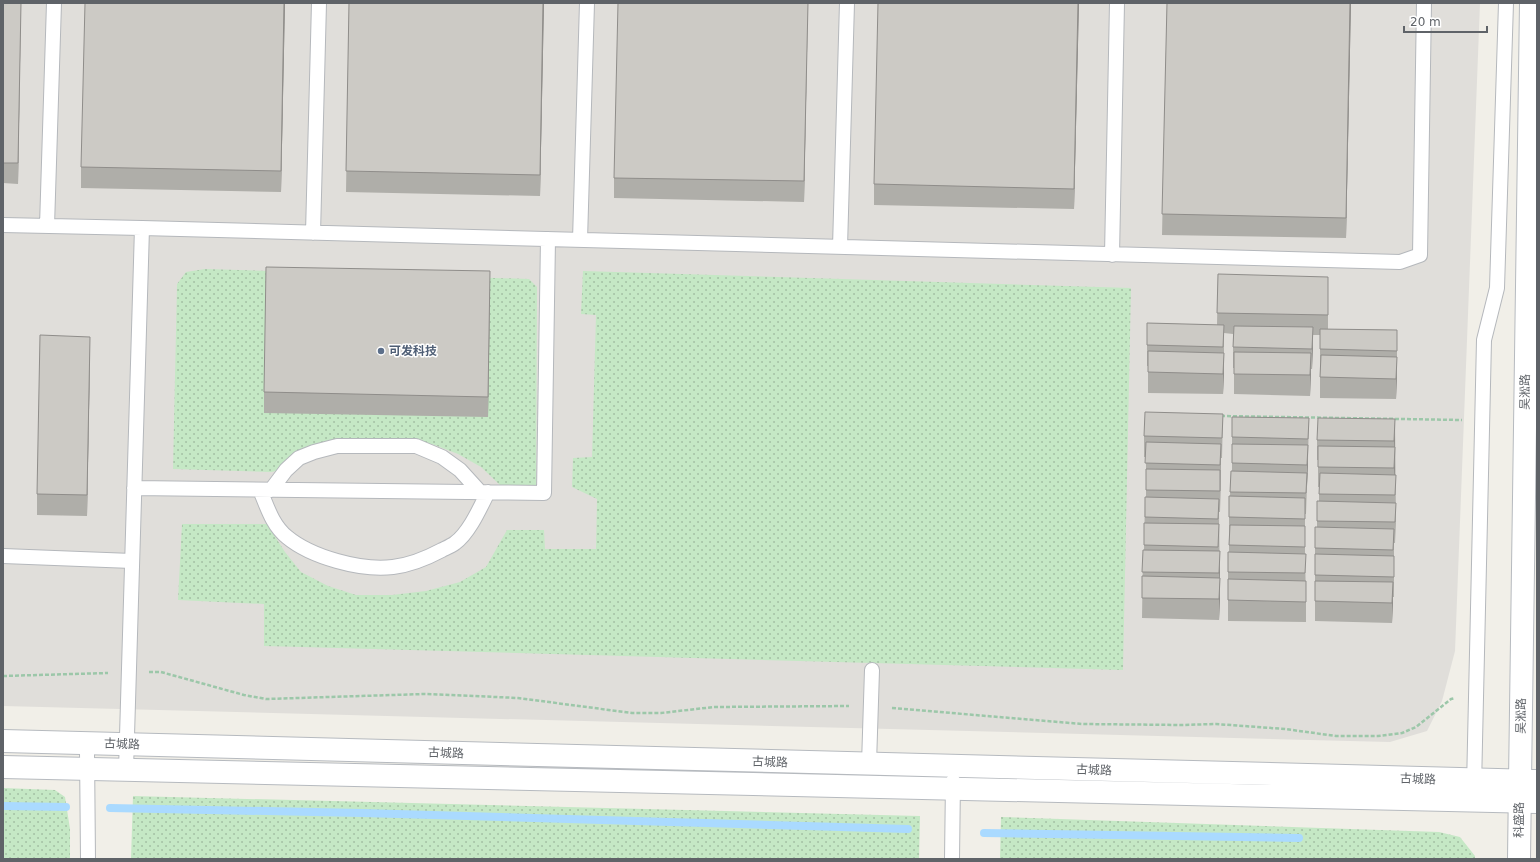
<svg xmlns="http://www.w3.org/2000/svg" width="1540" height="862" font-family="'DejaVu Sans','Noto Sans SC',sans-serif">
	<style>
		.industrial { fill: #e0deda }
		.grass { fill: url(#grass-dots) }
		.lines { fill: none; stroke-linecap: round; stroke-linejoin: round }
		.stream { stroke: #aadaff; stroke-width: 8 }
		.service-casing { stroke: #b5b8bc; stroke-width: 16 }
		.tertiary-casing { stroke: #b5b8bc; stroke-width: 24 }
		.secondary-casing { stroke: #b6babf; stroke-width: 24 }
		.path { stroke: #9cc7a9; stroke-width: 2.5; stroke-dasharray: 4 2; stroke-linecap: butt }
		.service { stroke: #fff; stroke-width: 14 }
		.tertiary { stroke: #fff; stroke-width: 22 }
		.secondary { stroke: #fff; stroke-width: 22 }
		.wall { fill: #afaea9 }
		.shaded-wall { fill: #8f8d8a }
		.building { fill: #cccac5; stroke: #8f8d8a }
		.service-dot { fill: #5c6f8a; stroke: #fff; stroke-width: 1.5 }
		.labels { text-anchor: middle; stroke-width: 3; stroke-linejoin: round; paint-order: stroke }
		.service-label { font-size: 12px; font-weight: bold; fill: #4e5e75; stroke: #fff; text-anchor: start }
		.street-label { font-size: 12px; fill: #5f6368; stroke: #fff }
	</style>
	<defs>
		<pattern id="grass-dots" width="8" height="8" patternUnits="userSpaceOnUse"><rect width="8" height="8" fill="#c5e8c5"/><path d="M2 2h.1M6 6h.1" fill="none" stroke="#a3c0a4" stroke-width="1.8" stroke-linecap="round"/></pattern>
	</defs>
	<rect width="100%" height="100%" fill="#f1efe8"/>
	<path class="industrial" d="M3,3H1480L1455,651L1442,701L1427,731L1390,742L3,706Z"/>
	<path class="grass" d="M205,269L529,279L537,287L536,487L501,486L481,467L458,454L432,444L327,443L281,470L271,472L173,469L177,284L186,272Z
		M583,271L1131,288L1123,670L264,646V604L178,600L182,524H267L285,552L301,572L328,586L356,595H392L426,591L460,582L486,567L507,530H544L545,549H596L597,499L572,487L573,458L592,457L596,315L581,314Z
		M3,788L55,790L65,797L70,829V859H3Z
		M133,796L920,816L919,859H131Z
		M1001,817L1439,832L1460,837L1475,856V859H1000Z"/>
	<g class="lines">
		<path class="stream" d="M3,806L66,807
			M110,808L362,813L908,829
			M984,833L1299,838"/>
		<g class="service-casing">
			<path id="service" d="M3,225L142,228
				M47,226L54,3
				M313,233L319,3
				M580,240L587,3
				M840,247L847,3
				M1112,255L1117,3
				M134,488L544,493L548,239
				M260,490C267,506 272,525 287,537C311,557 361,571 393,567C410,565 427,558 442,550C446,548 451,546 455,543C469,533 480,508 488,492
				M271,490L286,470L299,458L314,452L337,446H416L442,457L460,470L480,492
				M3,556L132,561
				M87,752L88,859
				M869,764L872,670
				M126,770L142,228L1400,262L1420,255L1424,3
				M1474,787L1484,340L1497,288L1506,3
				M952,859L953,781"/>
		</g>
		<g class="tertiary-casing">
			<path id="tertiary" d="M1519,859L1520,782"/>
		</g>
		<g class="secondary-casing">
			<path id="secondary" d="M3,741L1537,781
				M3,767L1537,802
				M1520,781L1531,3"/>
		</g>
		<path class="path" d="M1221,416L1462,420
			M149,672H161L244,695L266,699L424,694L452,695L518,698L632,713H661L714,707L849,706
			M3,676L108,673
			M892,708L1082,724L1181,725L1216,724L1285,729L1336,736H1378L1402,733L1416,727L1451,699L1455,698"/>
		<use href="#service" class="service"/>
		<use href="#tertiary" class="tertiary"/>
		<use href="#secondary" class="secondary"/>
	</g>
	<path class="wall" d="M3,3H21L18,184L3,183Z
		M285,3L281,192L81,188V167Z
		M349,3H544L540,196L346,192Z
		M808,3L804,202L614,198V178Z
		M1079,3L1074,209L874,205V184Z
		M1167,3H1351L1346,238L1162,235Z
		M1218,274L1328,297V329L1397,330V371L1396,399L1320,398V335H1313L1312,369H1311L1310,396L1234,394V368H1233V334L1224,333V373L1223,394L1148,393V366H1147V323L1217,325Z
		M490,292L488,417L264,413V392Z
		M90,357L87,516L37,515V494Z
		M1223,414L1222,458H1221L1220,491V512H1219L1220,599L1219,620L1142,618L1143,550H1144L1145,497H1146V457H1144V436Z
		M1309,418L1308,459L1307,486L1306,514H1305V554L1306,601V622L1228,621V552H1229V496H1230L1231,471H1232V437Z
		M1395,419L1396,523L1395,543H1394V597H1393L1392,623L1315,621V548L1317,527V501H1319V487H1318V460H1317V440Z"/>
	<path class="shaded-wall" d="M21,3L18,184V163Z
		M284,3H285L281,192V171Z
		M543,3H544L540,196V175Z
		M808,3L804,202V181Z
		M1078,3H1079L1074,209V189Z
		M1350,3H1351L1346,238V218Z
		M490,271V292L488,417V397Z
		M1313,327V348L1312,369V349Z
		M90,337V357L87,516V495Z
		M1224,353V373L1223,394V374Z
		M1311,353V374L1310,396V375Z
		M1397,357V377L1396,399V379Z
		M1395,419V440L1394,462V441Z
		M1221,444V464L1220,512V491Z
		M1308,445V466L1307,486V465Z
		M1395,447V468L1394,489V468Z
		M1220,551V572L1219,594V573Z
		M1220,578V599L1219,620V599Z
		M1393,582V603L1392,623V603Z"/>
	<path class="building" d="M3,3H21L18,163H3Z
		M85,3H284L281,171L81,167Z
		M349,3H543L540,175L346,171Z
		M618,3H808L804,181L614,178Z
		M878,3H1078L1074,189L874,184Z
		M1167,3H1350L1346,218L1162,214Z
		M266,267L490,271L488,397L264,392Z
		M1218,274L1328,277V315L1217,313Z
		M1147,323L1224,325L1223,347L1147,345Z
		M1234,326L1313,327L1312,349L1233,347Z
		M1320,329L1397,330V351L1320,349Z
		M40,335L90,337L87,495L37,494Z
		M1148,351L1224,353L1223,374L1148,372Z
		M1234,352L1311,353L1310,375L1234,374Z
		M1321,355L1397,357L1396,379L1320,377Z
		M1145,412L1223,414L1222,438L1144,436Z
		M1232,417L1309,418L1308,439L1232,437Z
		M1318,418L1395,419L1394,441L1317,440Z
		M1146,442L1221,444L1220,465L1145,463Z
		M1232,444L1308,445L1307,465L1232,463Z
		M1318,446L1395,447L1394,468L1318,467Z
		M1146,469L1220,470V491L1146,490Z
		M1231,471L1307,473L1306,493L1230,492Z
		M1320,473L1396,475L1395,495L1319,494Z
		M1229,496L1305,498V519L1229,517Z
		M1145,497L1219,499L1218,519L1145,517Z
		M1317,501L1396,503L1395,522L1317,521Z
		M1144,523L1219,524L1218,547L1144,545Z
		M1230,525L1305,526V547L1229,545Z
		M1315,527L1394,529L1393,550L1315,548Z
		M1143,550L1220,551L1219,573L1142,572Z
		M1228,552L1306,554L1305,573L1228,572Z
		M1315,554L1394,556V577L1315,575Z
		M1142,576L1220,578L1219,599L1142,598Z
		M1228,579L1306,581V602L1228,600Z
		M1315,581L1393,582L1392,603L1315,601Z"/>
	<circle class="service-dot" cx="381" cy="351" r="4"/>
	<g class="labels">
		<g class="service-label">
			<text x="389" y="355">可发科技</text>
		</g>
		<g class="street-label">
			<text transform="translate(1525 392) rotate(-89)" y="4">吴淞路</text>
			<text transform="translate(1521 716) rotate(-89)" y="4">吴淞路</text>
			<text transform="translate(122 744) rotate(2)" y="4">古城路</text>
			<text transform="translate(446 753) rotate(2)" y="4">古城路</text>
			<text transform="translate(770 762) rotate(2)" y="4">古城路</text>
			<text transform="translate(1094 770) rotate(2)" y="4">古城路</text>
			<text transform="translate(1418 779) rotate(2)" y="4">古城路</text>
			<text transform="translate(1519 820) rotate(-89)" y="4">科盛路</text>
		</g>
	</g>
	<rect width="1540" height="862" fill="none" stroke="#5f6368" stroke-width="8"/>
	<path d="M1404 26v6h83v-6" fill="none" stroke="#5f6368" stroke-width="2"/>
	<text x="1410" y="26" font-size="12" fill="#5f6368" stroke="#ffffff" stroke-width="3" paint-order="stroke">20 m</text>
</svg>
